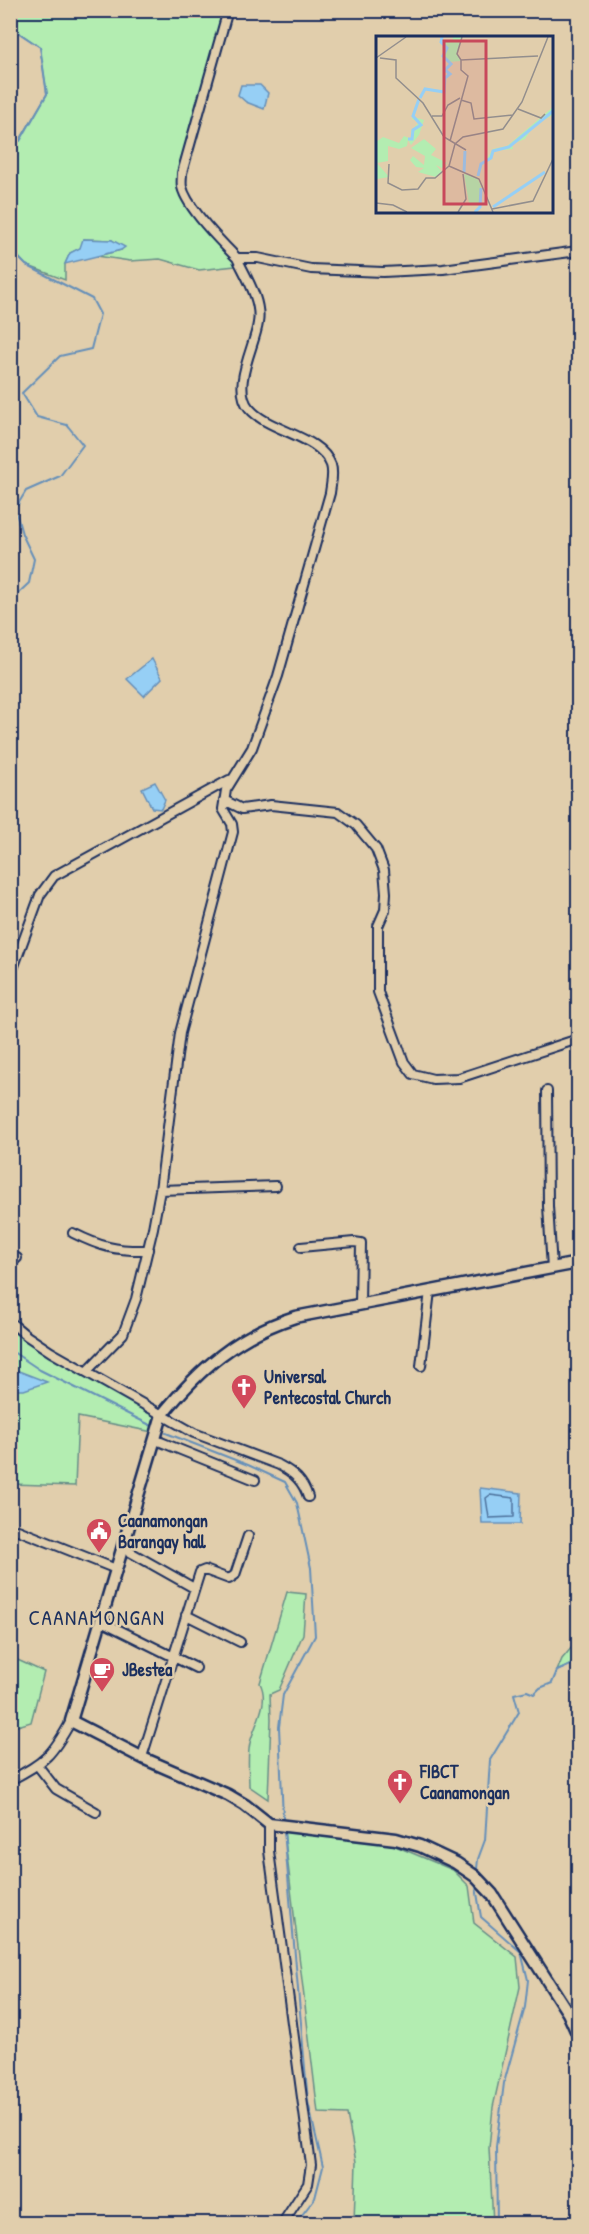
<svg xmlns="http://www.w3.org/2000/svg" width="589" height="2234" font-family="'Patrick Hand',sans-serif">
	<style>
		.green { fill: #b3edb1; stroke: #678e88; stroke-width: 1.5 }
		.water { fill: #96cff5; stroke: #658fb9; stroke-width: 1.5 }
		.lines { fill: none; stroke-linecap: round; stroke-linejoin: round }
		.shore { stroke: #4c6f9a; stroke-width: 1.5 }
		.stream { stroke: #658fb9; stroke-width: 2 }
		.street-casing { stroke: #1b2f5e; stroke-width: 12 }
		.secondary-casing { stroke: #1b2f5e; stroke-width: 15 }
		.street { stroke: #e1ceac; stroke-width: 8 }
		.secondary { stroke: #e1ceac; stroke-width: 10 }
		.labels { text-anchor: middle; stroke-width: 5; stroke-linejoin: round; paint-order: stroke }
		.poi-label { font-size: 18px; font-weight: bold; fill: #1b2f5e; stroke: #e1ceac; text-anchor: start }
		.quarter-label { font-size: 21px; letter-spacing: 1.5px; fill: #1b2f5e; stroke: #e1ceac }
		.inset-river { fill: none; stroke: #96cff5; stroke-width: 3 }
		.inset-road { fill: none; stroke: #928e8d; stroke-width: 1.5 }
		.view { fill: #c8485b; fill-opacity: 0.15; stroke: #c8485b; stroke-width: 3 }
		.inset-edge { fill: none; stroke: #1b2f5e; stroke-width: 3 }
	</style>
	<rect width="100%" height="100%" fill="#e1ceac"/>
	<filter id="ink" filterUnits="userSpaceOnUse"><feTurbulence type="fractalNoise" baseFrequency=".0167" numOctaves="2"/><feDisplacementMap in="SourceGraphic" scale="12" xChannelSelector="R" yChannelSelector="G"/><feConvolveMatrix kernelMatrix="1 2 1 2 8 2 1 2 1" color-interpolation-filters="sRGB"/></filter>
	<g filter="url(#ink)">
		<path class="green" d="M102,10L104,13L110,10L228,11L182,173L187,200L237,258L235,266L199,270L160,259L130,261L97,256L121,250L112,240L84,239L81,248L70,253L65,264V280L26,265L11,249L10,143L20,140L47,94L40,47L11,27V11Z
			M10,1330L162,1415L158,1433L78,1417L75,1486L11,1484Z
			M287,1592L306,1594L303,1634L279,1690L270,1694L271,1719L268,1799L249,1786C249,1773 247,1756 250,1743C255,1723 270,1703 260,1683Z
			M578,1640C581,1660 576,1663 557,1671L562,1659Z
			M11,1657L44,1672L31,1722L11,1728Z
			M284,1831L393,1845L453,1870L469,1886L474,1923L517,1957L520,1987L493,2107L489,2148L493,2223H354L356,2162L347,2114L318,2113Z"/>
		<path class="water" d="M241,85H260L268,93L264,109L246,102L238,95Z
			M83,239L112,240L125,247L121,250L65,264L70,253L80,248Z
			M152,659L162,678L144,696L127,679Z
			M155,782L165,800L161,809L152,808L142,788Z
			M10,1368H11L47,1382L24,1390H11Z
			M480,1488L521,1493L520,1524H482Z"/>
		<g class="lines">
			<path class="shore" d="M490,1495L514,1498V1517L489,1518L486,1498Z"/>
			<path class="stream" d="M10,27L40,47L47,94L20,141L10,143
				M10,249L26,265L92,299L100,314L91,349L60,356L22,393L37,417L67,425L83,445L60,476L26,491L15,509L22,534L34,559L29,583L10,601
				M10,1350L40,1370L154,1427
				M166,1433L248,1465L285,1482L297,1503L311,1568L315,1636L283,1695L279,1727L283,1818
				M284,1831L308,2102L323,2167L315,2198L295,2224
				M477,1869L478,1859L485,1840L490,1760L519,1712L514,1694L527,1691L534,1694L540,1688L552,1683L557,1671L573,1664L578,1657
				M476,1887L481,1917L521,1952L528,1980L525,2007L504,2083L496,2147L497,2224"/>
			<g class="street-casing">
				<path id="street" d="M228,10L182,173C182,178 181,183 182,187C187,208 221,242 237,258H258L311,269L383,272L443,269L578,251
					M224,800L242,809L271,805L338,812L356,825L376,849L384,870L386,893L385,910L378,926V992L404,1062L413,1074L433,1079L459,1078L578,1039
					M10,977L40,895L54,876L229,780
					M547,1091L548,1206L552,1268
					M160,1190L276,1186
					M73,1233C101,1247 116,1251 148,1250
					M301,1247L354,1242L361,1243L360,1305
					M10,1264L17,1258
					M10,1322L27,1336L51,1352L194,1433L279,1465C294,1473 303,1481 308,1497
					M421,1366L430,1291
					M87,1371L123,1334L136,1299L153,1228L160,1190L180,1033L233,832L232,824L223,809L226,790L252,748L278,676L330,493C331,484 334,474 331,465C320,435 269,432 249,408C231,386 255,346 258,323C262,301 246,277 237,258
					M156,1440L255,1480
					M18,1530L116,1569
					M123,1548L194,1588
					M186,1615L240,1642
					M101,1621L196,1668
					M142,1757L200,1572L205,1570L229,1579L235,1575L248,1536
					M38,1766L56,1789L96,1812
					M10,1780C45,1763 53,1754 71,1721
					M269,1824V1851L311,2165L308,2184L282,2224"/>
			</g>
			<g class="secondary-casing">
				<path id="secondary" d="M578,1263L295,1317C238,1335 200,1368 162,1415L71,1721L145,1759L228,1795L245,1805L269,1824L396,1839L420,1846L456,1863L475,1876L492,1894L568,2013L578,2035"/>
			</g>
			<use href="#street" class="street"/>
			<use href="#secondary" class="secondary"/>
		</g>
	</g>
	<defs>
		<g id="church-pin" transform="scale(1.35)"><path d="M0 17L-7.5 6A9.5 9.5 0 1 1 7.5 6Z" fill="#d1495b" stroke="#e1ceac"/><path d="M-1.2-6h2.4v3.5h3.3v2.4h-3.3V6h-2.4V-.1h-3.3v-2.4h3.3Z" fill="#fff"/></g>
		<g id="civic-pin" transform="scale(1.35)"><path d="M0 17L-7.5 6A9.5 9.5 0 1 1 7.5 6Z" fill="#d1495b" stroke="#e1ceac"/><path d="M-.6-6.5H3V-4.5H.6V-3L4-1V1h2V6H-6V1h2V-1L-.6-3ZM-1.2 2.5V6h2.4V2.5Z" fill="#fff"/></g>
		<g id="cafe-pin" transform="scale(1.35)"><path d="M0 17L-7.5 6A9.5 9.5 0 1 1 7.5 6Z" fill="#d1495b" stroke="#e1ceac"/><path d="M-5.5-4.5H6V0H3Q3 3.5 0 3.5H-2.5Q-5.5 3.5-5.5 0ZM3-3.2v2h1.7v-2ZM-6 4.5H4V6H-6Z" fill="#fff"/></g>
	</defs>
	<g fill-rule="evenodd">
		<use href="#church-pin" x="244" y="1387"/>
		<use href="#civic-pin" x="99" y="1531"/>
		<use href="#cafe-pin" x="102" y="1670"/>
		<use href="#church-pin" x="400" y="1782"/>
	</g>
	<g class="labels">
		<g class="poi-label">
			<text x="264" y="1383">Universal<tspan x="264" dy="21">Pentecostal Church</tspan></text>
			<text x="118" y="1527">Caanamongan<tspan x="118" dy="21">Barangay hall</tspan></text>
			<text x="122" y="1676">JBestea</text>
			<text x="420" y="1778">FIBCT<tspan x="420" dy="21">Caanamongan</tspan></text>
		</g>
		<g class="quarter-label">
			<text x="97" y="1625">CAANAMONGAN</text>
		</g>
	</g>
	<g transform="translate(376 36)">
		<rect width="177" height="177" fill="#e1ceac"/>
		<path d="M77,1H86L81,18L85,25L72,26L67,20L71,9L65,6H76ZM42,63L38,81L48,84L43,99L35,109L32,104L31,110L23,113L12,110V125L1,127L13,141L1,143L0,149V106L7,101L23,107L28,100L35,103V95L43,86L36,83ZM177,71V79L158,89L149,103L136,108L137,113L117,115L115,122L108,127L117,113L131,110ZM48,103L60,113L55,119L71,127L66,132L60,129L66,136L60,141L42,136L48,132L40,131L34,124L37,120L48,129L49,120L35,112ZM88,138L101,141L105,150L104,170L93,167Z" fill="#b3edb1"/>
		<path class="inset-river" d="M44,62L49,53L68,56L69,42L74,38L69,34L75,28L67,20L71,12L65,6L66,1M32,103H36L37,94L45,89L37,80L43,63M88,136L89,115M102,140L105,128L115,122L117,115L133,111L177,75M117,171L169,136M99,176L104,171L105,152"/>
		<path class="inset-road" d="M86,1L81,18L85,24L162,20M0,22L30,1M4,22L20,24V42L47,67L68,101L90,114M85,64L95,67L98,83L137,79M142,73L165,82L169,78M56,80H66L72,69L84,62M74,105L92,40L85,34V24M13,128L12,147L26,154L42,153L50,142H59L73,130M0,167L17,169L31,176M116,173L157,165L177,123M82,176L90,163L87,138M117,176L103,143L73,130L79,108L87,101L127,93L146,66L172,1"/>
		<path class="view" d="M68,5H110V168H68Z"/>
		<rect width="177" height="177" class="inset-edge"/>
	</g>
	<rect width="589" height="2234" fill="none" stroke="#e1ceac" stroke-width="36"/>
	<rect x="18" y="18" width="553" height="2198" fill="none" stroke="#1b2f5e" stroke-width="2" filter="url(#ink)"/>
</svg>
